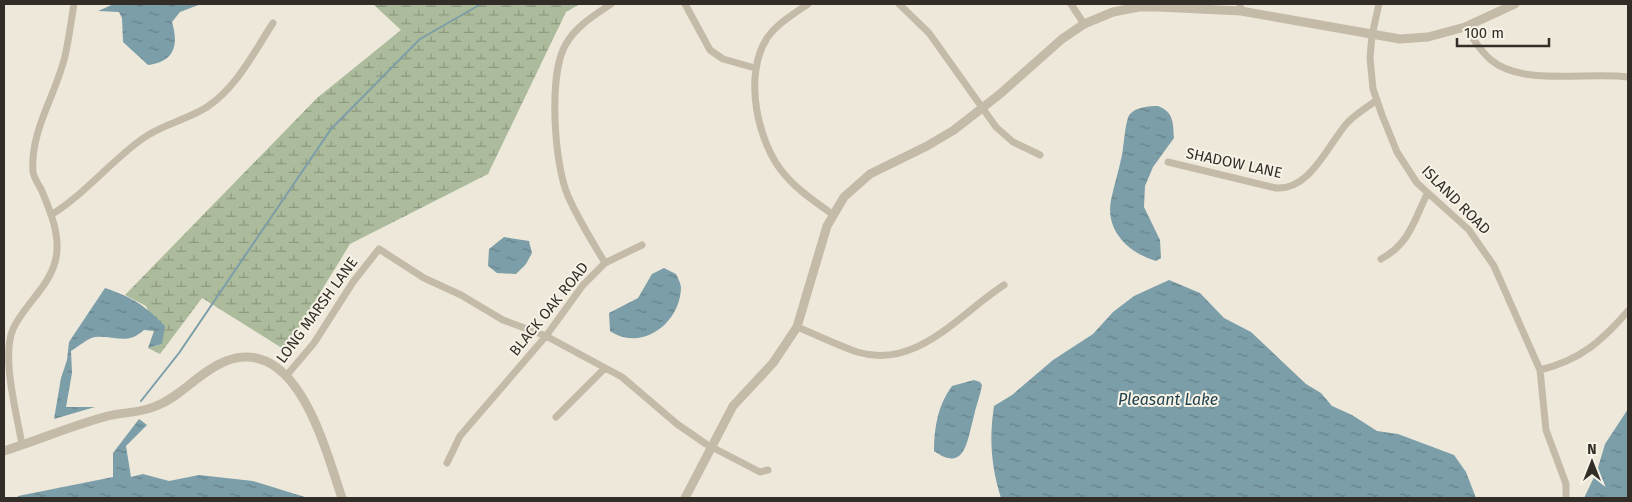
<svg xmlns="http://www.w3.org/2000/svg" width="1632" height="502" font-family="'Fira Sans',sans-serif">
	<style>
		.wetland { fill: url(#wetland-marsh) }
		.water { fill: url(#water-ripples) }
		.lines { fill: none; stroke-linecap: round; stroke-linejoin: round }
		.stream { stroke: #7c9ea8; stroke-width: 2 }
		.minor { stroke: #c4baa8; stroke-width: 7 }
		.tertiary { stroke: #c4baa8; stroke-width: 9 }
		.labels { text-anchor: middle; stroke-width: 4; stroke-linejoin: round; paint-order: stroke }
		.street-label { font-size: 15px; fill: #322d27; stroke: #f6f2e6 }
		.water-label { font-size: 16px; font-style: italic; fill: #22434f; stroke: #f6f2e6 }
	</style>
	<defs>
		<pattern id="wetland-marsh" width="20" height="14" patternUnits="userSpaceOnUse" patternTransform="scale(1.25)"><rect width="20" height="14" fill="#abbb9c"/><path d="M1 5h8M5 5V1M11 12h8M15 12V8" fill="none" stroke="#8c987f"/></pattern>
		<pattern id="water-ripples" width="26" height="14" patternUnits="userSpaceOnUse" patternTransform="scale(1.25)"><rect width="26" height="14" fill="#7c9ea8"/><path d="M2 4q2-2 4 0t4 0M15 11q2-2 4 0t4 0" fill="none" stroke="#668189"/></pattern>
	</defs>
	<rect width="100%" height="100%" fill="#eee8da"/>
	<path class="wetland" d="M373,4H580L566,12L488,174L350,244L285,350L202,298L160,354L148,348L162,344L146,306L125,295L317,98L401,30Z"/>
	<path class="water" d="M114,4H201L180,12L172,22C179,46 174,62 148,65L123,42L122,18L119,12L98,11Z
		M1158,106C1174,112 1173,123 1174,138L1153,167L1145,186L1144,207L1160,240L1161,258L1156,261C1129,253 1105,231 1111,200C1114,185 1119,170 1122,155C1124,146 1125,120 1130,114C1136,107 1149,106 1158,106Z
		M504,237L529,241L532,253L526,264L516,274L497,273L488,266L489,249Z
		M664,268L676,274C678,278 681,284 681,288C680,324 641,352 610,331L609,313L638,298L652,274Z
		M1169,280L1200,293L1224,318L1251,332L1306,384L1321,393L1332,406L1352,415L1377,431L1398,434L1454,455L1466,472L1476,498H1001C991,466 989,439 994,406L1012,395L1053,360L1093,334L1113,312L1134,296Z
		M105,288C134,298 144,305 165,326L162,344L148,348L154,331L144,330C126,346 115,335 95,337C88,338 78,347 71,351L72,373L66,407H95L54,419L61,378L67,360L69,342Z
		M974,380L980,382L982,385C980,397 975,408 973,420C967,441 965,473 934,451C934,427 938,405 952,386Z
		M1628,409V498H1584L1597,471L1605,444Z
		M139,419L147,425L126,446L131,477L143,474L169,481L199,475L253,481L308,498H17L18,496L113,477V453Z"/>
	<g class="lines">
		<path class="stream" d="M141,401L179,353L331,129L420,39L481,4"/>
		<path class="minor" d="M685,4L710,50L723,59L755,68
			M808,4C793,14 777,24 767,38C743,75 757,143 785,175C798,191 816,202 832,214
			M899,4L929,33L996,127L1013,142L1040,155
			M1071,4L1084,24
			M1240,4L1241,11
			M1379,4L1372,35L1370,58L1373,89L1382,115L1397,152L1417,183L1469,230L1494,266L1540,370L1546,430L1566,484V498
			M1465,27C1473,38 1480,51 1491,60C1523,87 1590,71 1628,77
			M1168,162L1276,188C1311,190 1328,144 1348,122C1356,114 1367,107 1377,100
			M51,215C85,194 110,162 142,139C162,124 187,120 207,107C237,87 254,52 273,23
			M1381,259C1409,244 1414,221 1427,194
			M605,263C592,241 578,219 568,196C554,164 548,73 566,44C576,26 595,15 611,4
			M797,327C817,335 837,345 857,352C917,370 959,314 1004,285
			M1540,370C1580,360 1601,342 1628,311
			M286,376L314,343L353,282L379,249L424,278L461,295L503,320L546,336L622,377L677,424L706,444L760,472L768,470
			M556,417L604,369
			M22,445C17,414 1,357 13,329C24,305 48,288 55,262C62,238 50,210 41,189C38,184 34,178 33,172C30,130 56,95 65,56C69,39 71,21 74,4
			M447,463L460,436L546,336L583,285L605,263L642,245"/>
		<path class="tertiary" d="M4,451C39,440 73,425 108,416C124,412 141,413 156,406C182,396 200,371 226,361C298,334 326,452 342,498
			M685,498L733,406L773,363L797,327L827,226L844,197L870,174L927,146L954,130L1000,94L1062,39L1084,24L1113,12L1139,7H1158L1241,11L1400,39L1428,37L1465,27L1515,4"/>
	</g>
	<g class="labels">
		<g class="street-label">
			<text transform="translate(1234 163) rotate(12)" y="5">SHADOW LANE</text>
			<text transform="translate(1456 200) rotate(45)" y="5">ISLAND ROAD</text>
			<text transform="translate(549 309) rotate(-51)" y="5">BLACK OAK ROAD</text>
			<text transform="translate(317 310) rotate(-54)" y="5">LONG MARSH LANE</text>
		</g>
		<g class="water-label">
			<text x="1168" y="405">Pleasant Lake</text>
		</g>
	</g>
	<rect width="1632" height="502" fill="none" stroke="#322d27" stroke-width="10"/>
	<g transform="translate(1592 462)" stroke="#f6f2e6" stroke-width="4" paint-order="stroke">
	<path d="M0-4L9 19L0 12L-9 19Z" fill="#322d27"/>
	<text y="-8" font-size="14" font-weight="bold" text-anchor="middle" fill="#322d27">N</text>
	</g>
	<path d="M1457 38v8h92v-8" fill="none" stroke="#322d27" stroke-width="2.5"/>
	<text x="1464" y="38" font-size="15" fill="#322d27" stroke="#f6f2e6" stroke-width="4" paint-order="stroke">100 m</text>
</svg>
